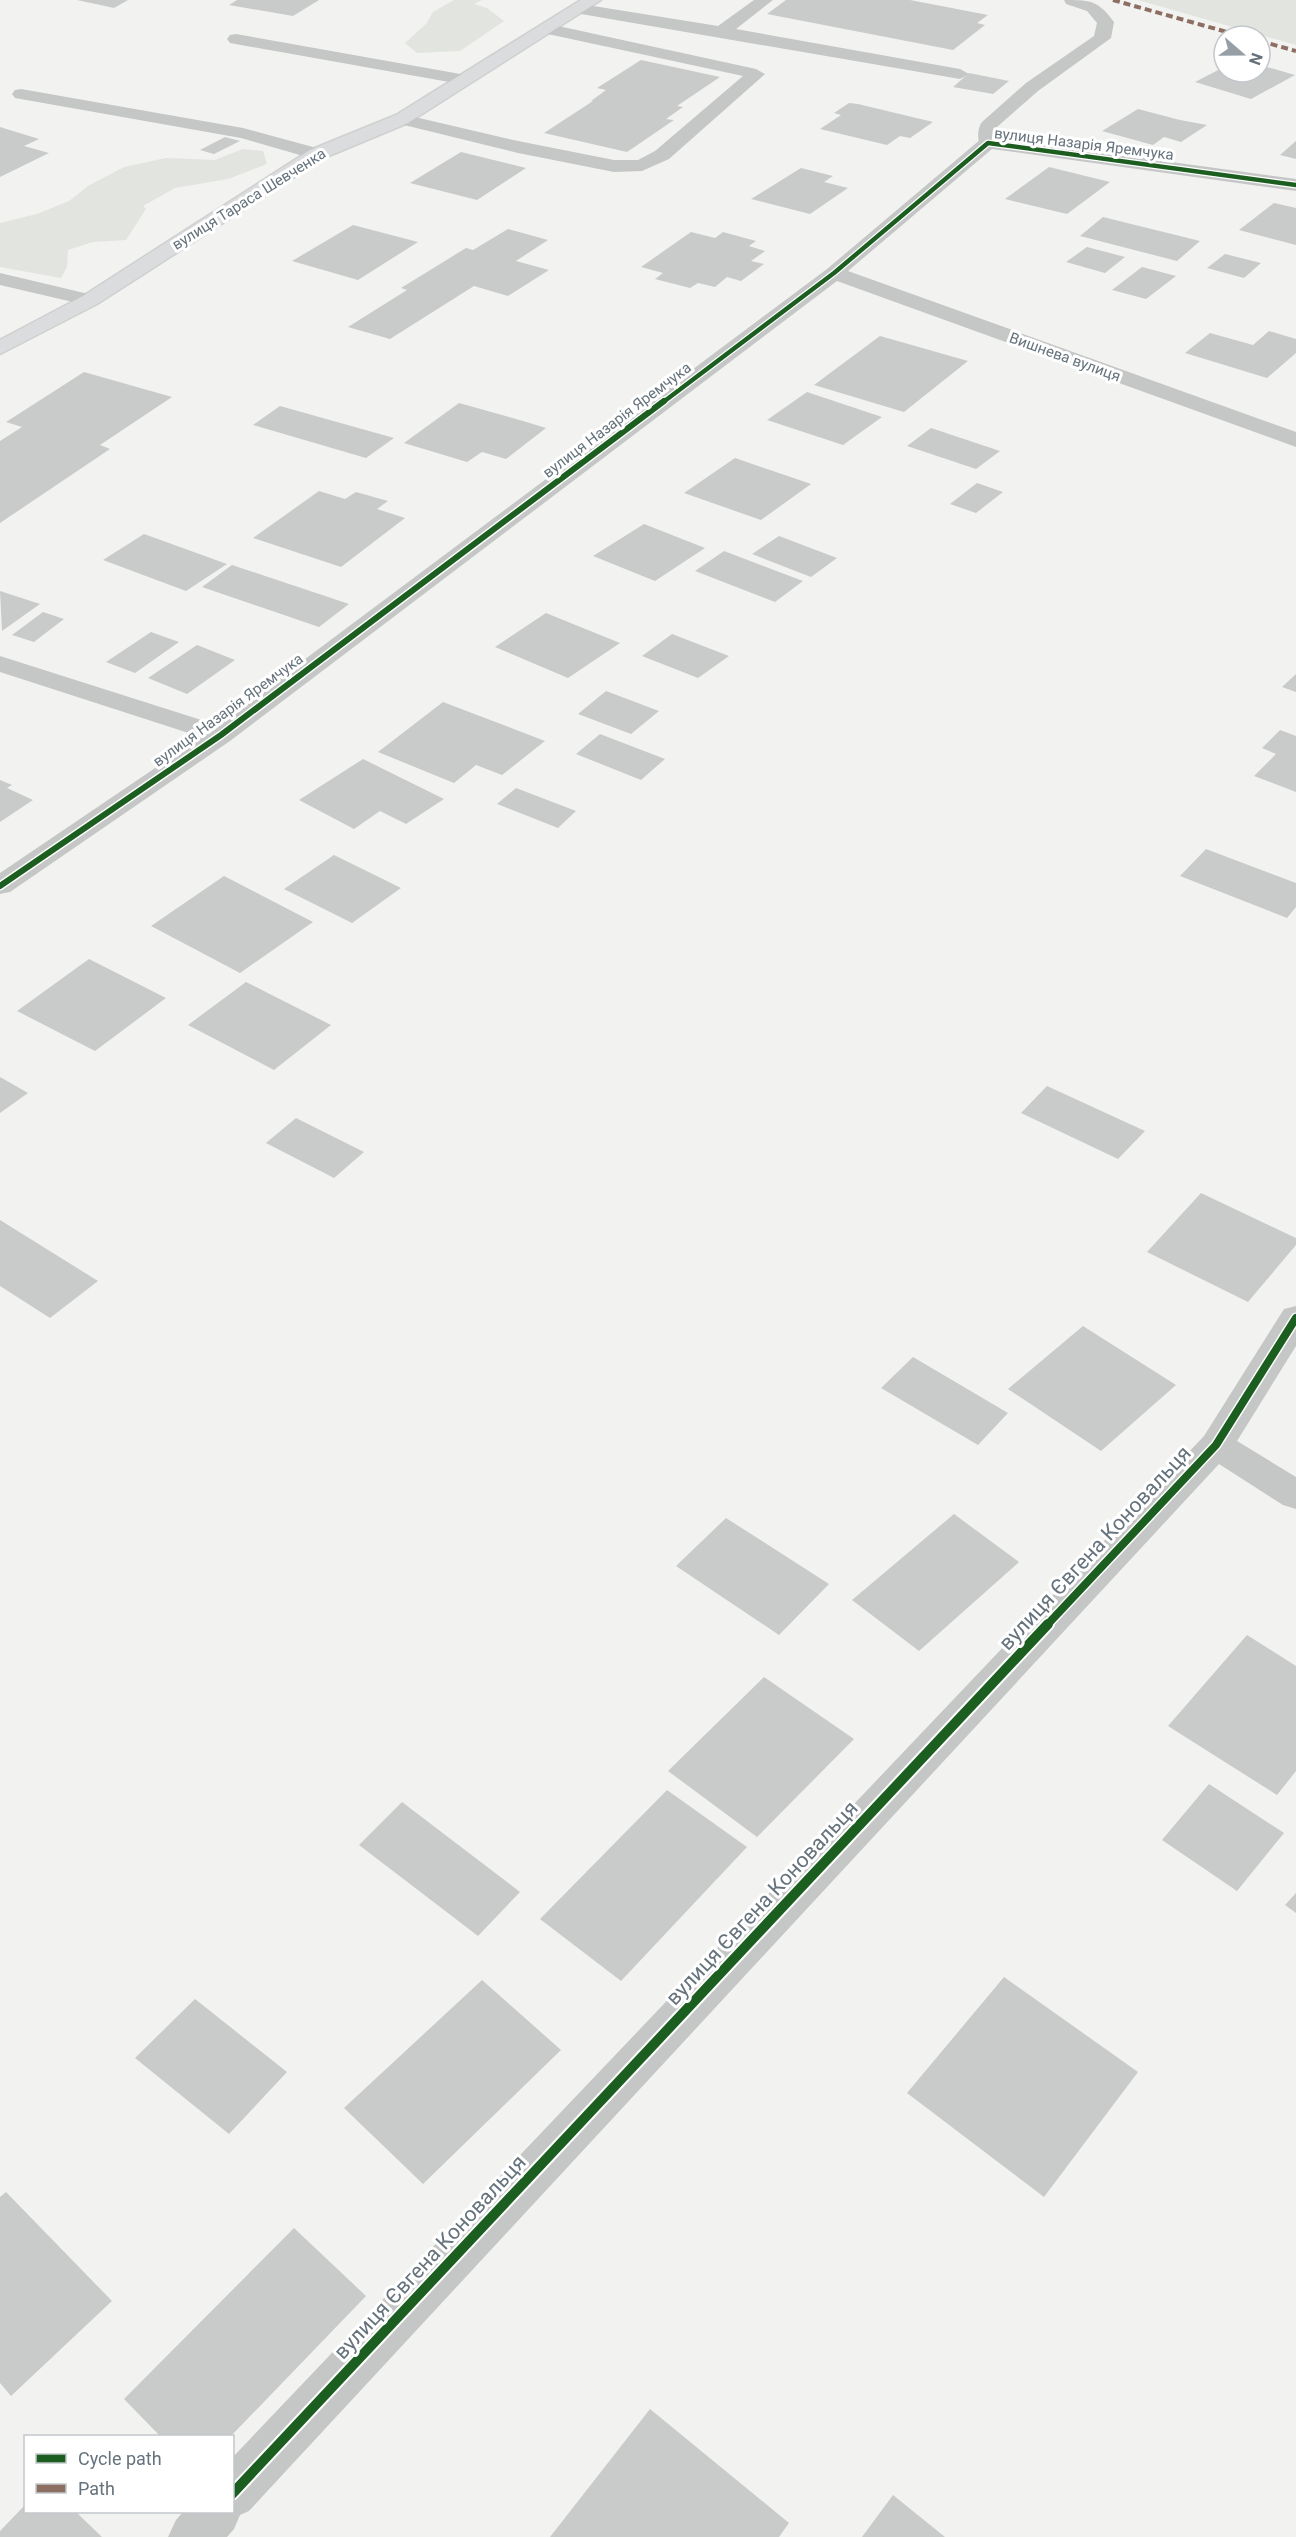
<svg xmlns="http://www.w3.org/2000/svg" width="1296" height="2537" font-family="Roboto,sans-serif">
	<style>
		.green { fill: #e1e4df }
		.building { fill: #c9caca }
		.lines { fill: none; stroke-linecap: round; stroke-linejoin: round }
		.secondary-casing { stroke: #cfd0d0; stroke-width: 3 }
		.lane { fill: #c5c6c6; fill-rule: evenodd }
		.street { fill: #c5c6c6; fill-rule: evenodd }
		.secondary { fill: #dbdcdd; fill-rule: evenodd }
		.quiet { stroke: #8d6e63; stroke-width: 4; stroke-dasharray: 7 4; stroke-linecap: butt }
		.cycleway-far3-casing { stroke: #fff; stroke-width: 7 }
		.cycleway-far2-casing { stroke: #fff; stroke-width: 9 }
		.cycleway-far1-casing { stroke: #fff; stroke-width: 11 }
		.cycleway-casing { stroke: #fff; stroke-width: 14 }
		.cycleway-far3 { stroke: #1b5e20; stroke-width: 4.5 }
		.cycleway-far2 { stroke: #1b5e20; stroke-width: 6 }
		.cycleway-far1 { stroke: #1b5e20; stroke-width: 8 }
		.cycleway { stroke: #1b5e20; stroke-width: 10 }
		.labels { text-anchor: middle; stroke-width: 6; stroke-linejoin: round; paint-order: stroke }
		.far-street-label { font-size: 15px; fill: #66737d; stroke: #fff }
		.near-street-label { font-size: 21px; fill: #66737d; stroke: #fff }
	</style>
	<rect width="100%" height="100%" fill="#f2f2f1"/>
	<path class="green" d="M454,0H482L474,4L487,8L504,21L460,51L417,53L405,43L426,24L433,12Z
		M1138,0H1296V45Z
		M243,149L263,151L267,164L228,179L175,188L143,206L146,209L126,240L93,242L68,250L67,267L61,278L0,267V223L37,214L69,201L88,186L124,167L166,158L215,160Z"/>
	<path class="building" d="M77,0H128L114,8Z
		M237,0H319L293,16L229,5Z
		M786,0H910L988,15L977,23L985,25L953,50L767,14Z
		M641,60L720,77L677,106L683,107L666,119L674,120L627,152L544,133L593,101H591L606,90L597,88Z
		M1260,65L1295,75L1251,99L1195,82L1224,67V72H1260Z
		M969,73L1009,81L993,94L953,87Z
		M849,103L858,104L933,122L910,138L900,136L887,145L820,129L841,115L834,113Z
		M1138,109L1180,120L1207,125L1181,142L1164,137L1153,145L1102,131Z
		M0,127L39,139L24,146L49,153L0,177Z
		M225,137L240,141L214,154L200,150Z
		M1296,141V159L1280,155Z
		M461,152L526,168L477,200L410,183Z
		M1049,167L1110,182L1067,214L1005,199Z
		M801,168L833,176L824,182L848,188L810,214L751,199Z
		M1274,203L1296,208V245L1239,230Z
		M1103,217L1200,241L1177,261L1080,236Z
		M353,225L418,242L358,280L292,261Z
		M508,229L548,240L516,261L549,270L508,296L474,286L390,339L348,327L407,290L401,288L466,248L473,250Z
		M691,232L715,238L723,232L756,241L749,246L765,251L751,261L764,264L741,281L727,277L715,287L698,283L690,288L655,279L663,273L641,267Z
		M1087,247L1125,257L1105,273L1066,262Z
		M1225,254L1261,263L1244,278L1207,268Z
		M1142,267L1176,276L1146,299L1112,290Z
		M1269,331L1296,339V353L1267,378L1185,353L1210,333L1253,345Z
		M880,336L968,361L904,412L814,385Z
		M84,372L172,397L100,445L110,449L0,523V441L22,427L6,422Z
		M807,392L882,417L843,445L767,420Z
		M459,403L523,421L546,428L506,459L482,452L467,462L404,443Z
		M280,406L394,438L366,458L253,425Z
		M931,428L1000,451L976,469L907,446Z
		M735,458L811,484L761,520L684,493Z
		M977,483L1003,492L976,513L950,504Z
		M319,491L345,499L356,492L388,501L377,509L405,518L341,567L253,538Z
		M644,524L705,548L655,581L593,556Z
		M144,534L227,564L186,591L103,560Z
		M779,536L837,558L811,577L752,554Z
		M724,551L803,581L775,602L695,571Z
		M232,565L349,604L319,627L202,587Z
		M0,591L40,604L2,631Z
		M43,612L64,619L34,642L12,635Z
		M546,613L620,643L568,678L495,647Z
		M151,632L179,642L135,673L106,662Z
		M672,634L729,656L698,678L642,656Z
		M197,645L235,660L187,694L148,678Z
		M1296,674V692L1282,687Z
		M606,691L659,711L631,734L578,714Z
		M443,702L545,741L502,775L476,765L454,783L378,752Z
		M1280,730L1296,736V792L1254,776L1276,754L1262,748Z
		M600,734L665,759L641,780L576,754Z
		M363,759L444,799L406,824L380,811L354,829L299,800Z
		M0,780L12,785L7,788L33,800L0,822Z
		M516,788L576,811L558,828L497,804Z
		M1206,849L1296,883V907L1287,918L1180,876Z
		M334,855L401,888L352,923L284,889Z
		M224,876L313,922L240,973L151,926Z
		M89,959L166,998L95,1051L17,1011Z
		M246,982L331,1025L274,1070L188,1025Z
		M0,1077L28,1093L0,1113Z
		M1047,1086L1145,1131L1118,1159L1021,1113Z
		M296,1118L364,1152L334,1178L266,1143Z
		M1201,1193L1296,1238V1245L1248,1302L1147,1252Z
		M0,1220L98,1281L50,1318L0,1286Z
		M1083,1326L1176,1385L1101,1451L1008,1389Z
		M913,1357L1008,1413L978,1445L881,1388Z
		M954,1514L1019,1562L919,1651L852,1600Z
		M726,1518L829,1584L779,1635L676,1566Z
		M1247,1635L1296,1666V1771L1277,1795L1168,1726Z
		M764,1677L854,1739L757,1837L668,1771Z
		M1209,1784L1284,1833L1237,1891L1162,1840Z
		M667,1790L747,1847L621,1981L540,1919Z
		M402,1802L520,1892L478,1936L359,1845Z
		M1296,1893V1913L1285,1905Z
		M1004,1977L1138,2072L1044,2197L907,2093Z
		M482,1980L561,2050L423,2184L344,2108Z
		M195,1999L287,2072L229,2134L135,2058Z
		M6,2192L112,2301L11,2396L0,2383V2197Z
		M294,2228L366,2296L231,2436H160L124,2399Z
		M650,2409L789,2523L779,2537H550Z
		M893,2495L945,2537H862Z
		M26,2504V2512H76L102,2537H0V2531Z"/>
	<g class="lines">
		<g class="secondary-casing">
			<path id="secondary" d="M581,0H601L408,123L324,158L97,304L0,354V340L83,296L310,150L396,115Z"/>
		</g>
		<path class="lane" d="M754,0H773L736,29L960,69L969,74L960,79L581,14L573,9L581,4L718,26Z
			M1064,0C1090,0 1098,0 1114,22L1111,38L1038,91L997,127V143L995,147H981C977,141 977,128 982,122L1026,83L1094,36L1097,23L1087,11L1066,4Z
			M549,24L756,69L765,74L669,159L642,171L614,172L518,153L396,123L393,119L402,114L518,141L614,160H638L655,151L743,76L543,33L541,29L543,25Z
			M236,34L466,75L475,80L466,85L230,43L227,39L230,35Z
			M21,89L243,128L324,150L326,154L317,160L241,138L15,98L12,94L15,90Z
			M0,273L97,296L100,300L97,304L90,306L0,285Z"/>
		<path class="street" d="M988,137L1296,179V191L992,149L848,271L1296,432V447L837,281L230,741L10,892L0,894V873L201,737L0,672V656L217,725L827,269L981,139Z
			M1296,1306V1346L1237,1441L1296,1477V1509L1283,1505L1219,1464L249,2511L240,2515L234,2529L227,2537H168L176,2520L183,2512H232V2458L1204,1436L1284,1309Z"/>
		<use href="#secondary" class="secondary"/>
		<path class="quiet" d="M1113,0L1241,36
			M1260,41L1296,51"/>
		<g class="cycleway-far3-casing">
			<path id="cycleway-far3" d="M662,403L834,273L988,143L1296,185"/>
		</g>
		<g class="cycleway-far2-casing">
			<path id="cycleway-far2" d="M0,886L221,735L664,401"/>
		</g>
		<g class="cycleway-far1-casing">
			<path id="cycleway-far1" d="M1047,1625L1216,1445L1296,1318"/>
		</g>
		<g class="cycleway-casing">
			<path id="cycleway" d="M232,2494L1048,1624"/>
		</g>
		<use href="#cycleway-far3" class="cycleway-far3"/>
		<use href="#cycleway-far2" class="cycleway-far2"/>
		<use href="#cycleway-far1" class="cycleway-far1"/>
		<use href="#cycleway" class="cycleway"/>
	</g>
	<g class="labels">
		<g class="far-street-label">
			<text transform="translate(1084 144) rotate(7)" y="5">вулиця Назарія Яремчука</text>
			<text transform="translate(249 199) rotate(-32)" y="5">вулиця Тараса Шевченка</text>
			<text transform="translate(1065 357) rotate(20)" y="5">Вишнева вулиця</text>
			<text transform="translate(617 420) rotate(-37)" y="5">вулиця Назарія Яремчука</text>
			<text transform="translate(228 710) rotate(-36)" y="5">вулиця Назарія Яремчука</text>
		</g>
		<g class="near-street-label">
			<text transform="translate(1095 1548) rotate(-47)" y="7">вулиця Євгена Коновальця</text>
			<text transform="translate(762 1903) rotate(-47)" y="7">вулиця Євгена Коновальця</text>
			<text transform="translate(430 2257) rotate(-47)" y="7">вулиця Євгена Коновальця</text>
		</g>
	</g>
	<rect x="24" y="2435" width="210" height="78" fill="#ffffff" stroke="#c2c7cb" stroke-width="1.5"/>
	<rect x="36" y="2454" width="30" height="9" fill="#1b5e20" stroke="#c2c7cb" stroke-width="1.5"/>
	<text x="78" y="2465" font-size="18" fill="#66737d">Cycle path</text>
	<rect x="36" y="2484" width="30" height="9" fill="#8d6e63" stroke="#c2c7cb" stroke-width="1.5"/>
	<text x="78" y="2495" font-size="18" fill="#66737d">Path</text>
	<g transform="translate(1242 54) rotate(110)"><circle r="28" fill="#ffffff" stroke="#c2c7cb" stroke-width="1.5"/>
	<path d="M0-4.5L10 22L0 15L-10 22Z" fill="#979fa6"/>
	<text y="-9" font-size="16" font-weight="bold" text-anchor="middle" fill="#66737d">N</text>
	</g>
</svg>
